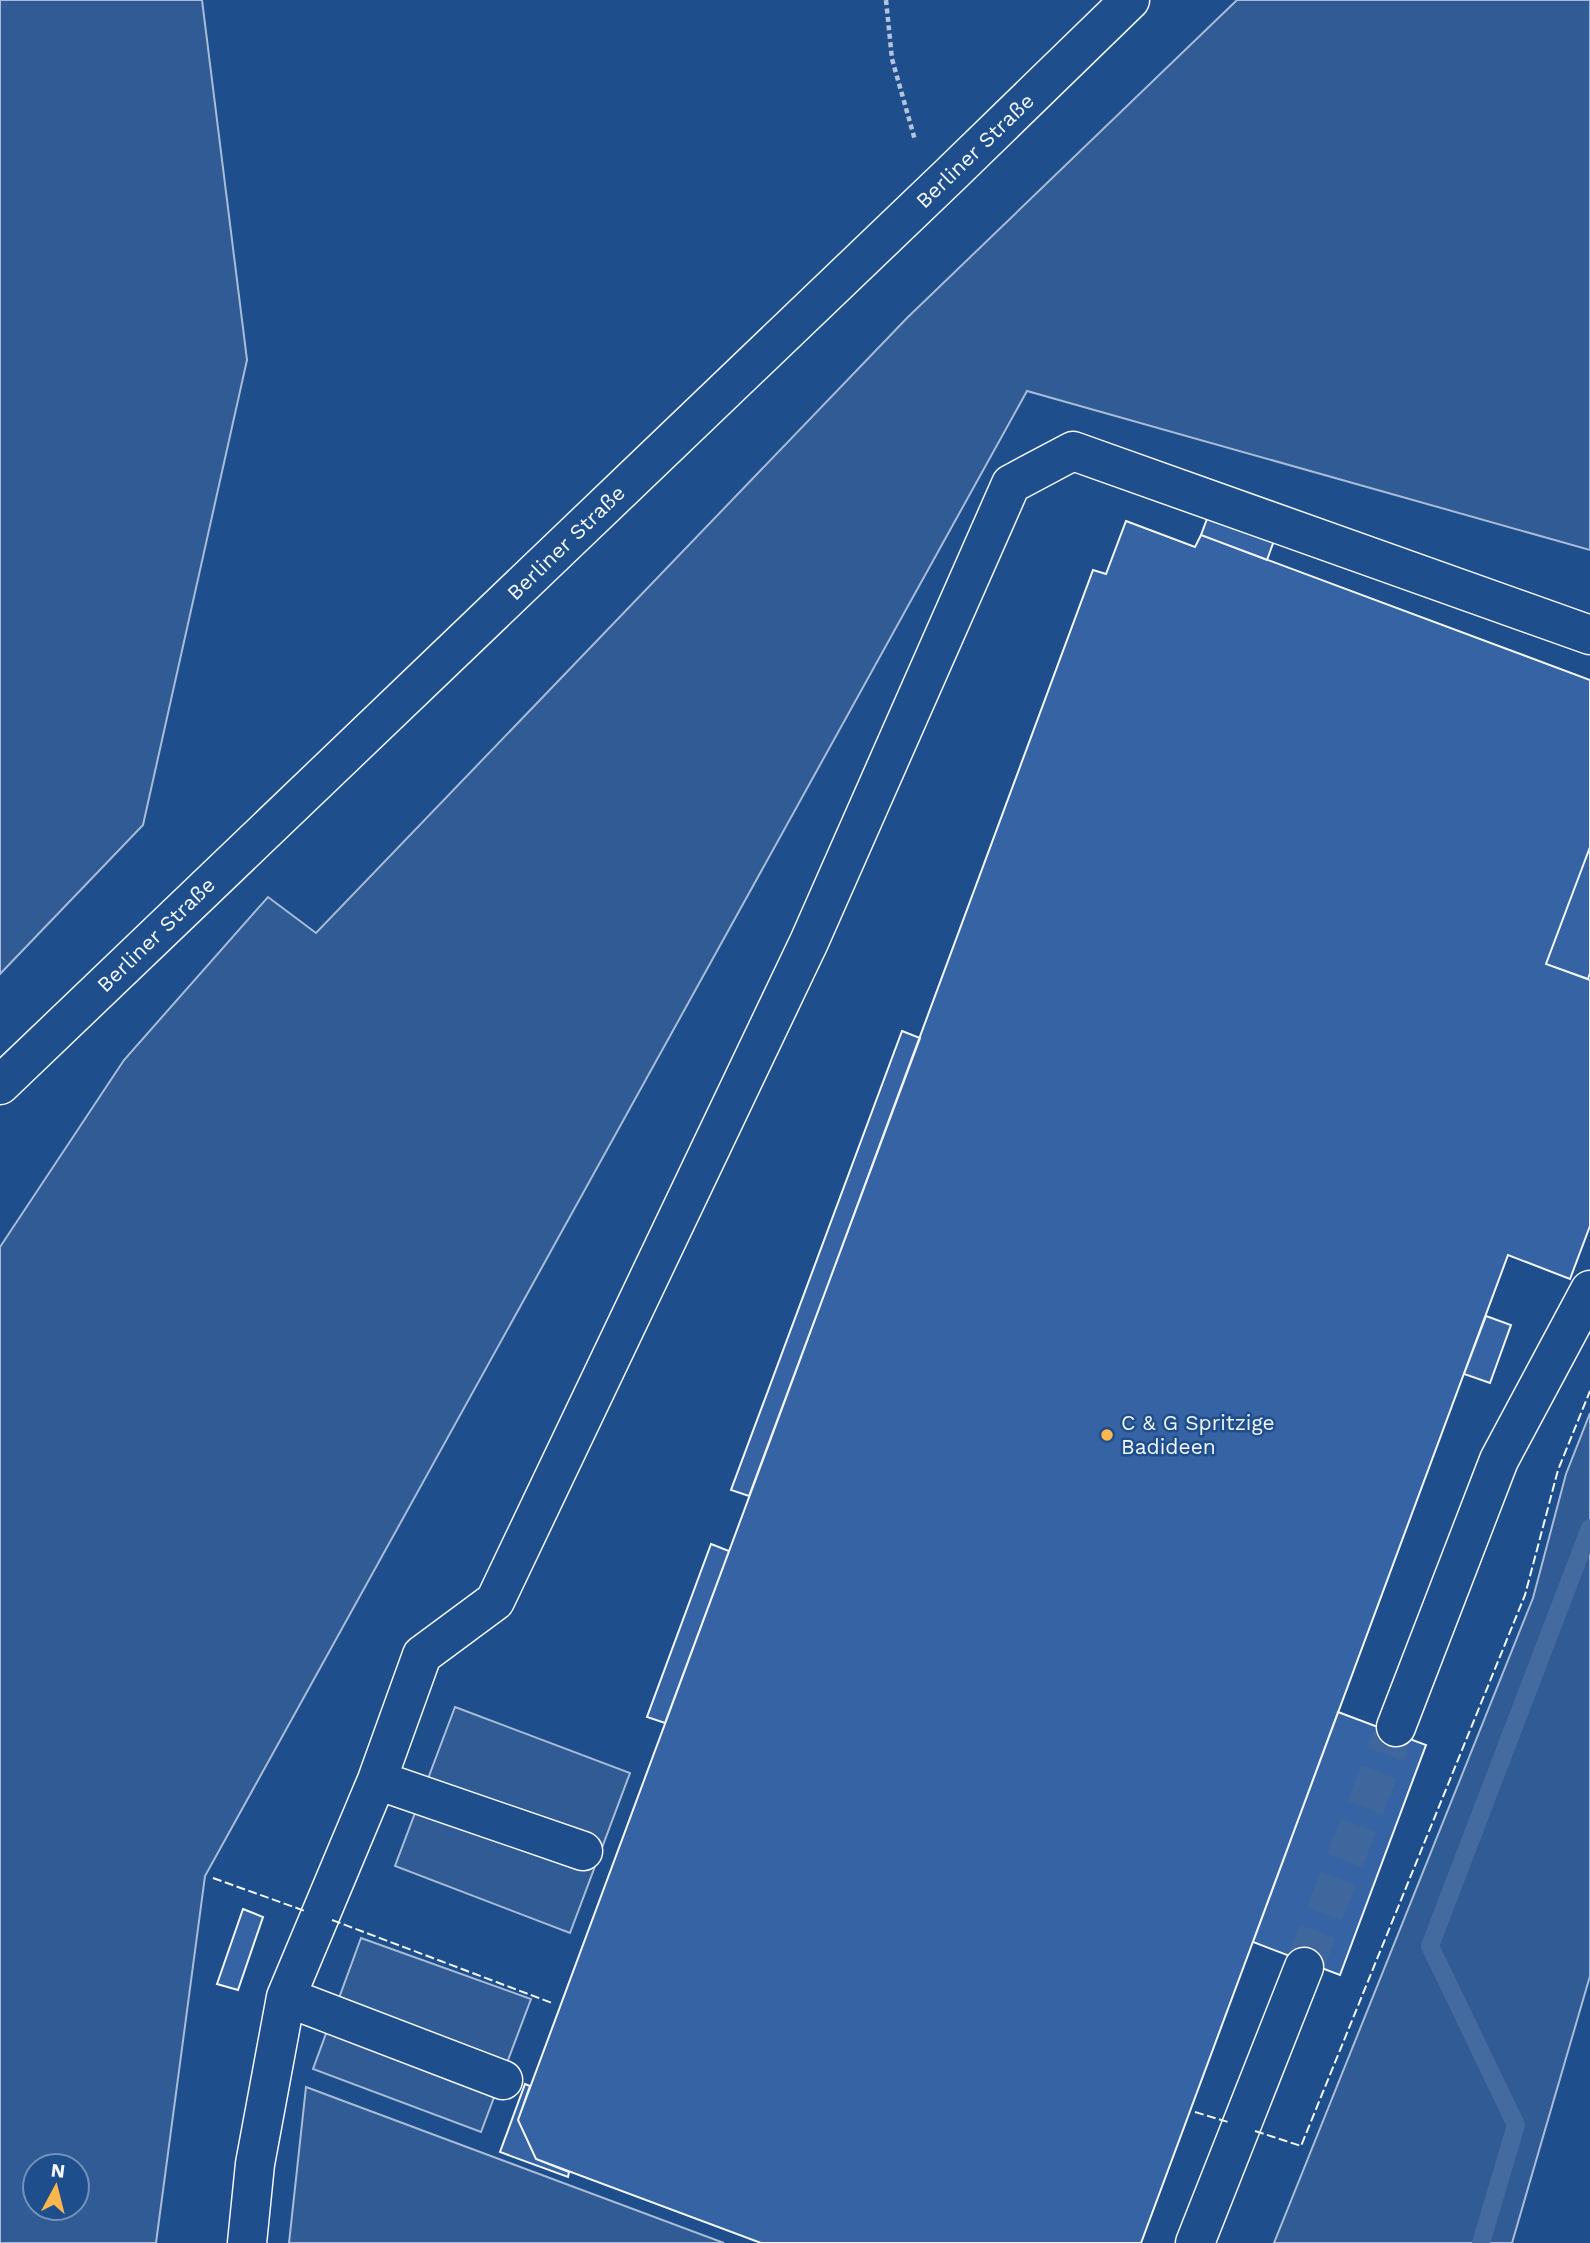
<svg xmlns="http://www.w3.org/2000/svg" width="1590" height="2243" font-family="'Work Sans',sans-serif">
	<style>
		.built { fill: #305b95; stroke: #a8bbd7; stroke-width: 2; fill-rule: evenodd }
		.lines { fill: none; stroke-linecap: round; stroke-linejoin: round }
		.stream { stroke: #446ba0; stroke-width: 18 }
		.building { fill: #3563a3; stroke: #f2f6ff; stroke-width: 2 }
		.minor-tunnel { stroke: #3f679d; stroke-width: 38; stroke-dasharray: 38 19; stroke-linecap: butt }
		.minor-casing { stroke: #f2f6ff; stroke-width: 41 }
		.major-casing { stroke: #f2f6ff; stroke-width: 41 }
		.path { stroke: #b3c4dc; stroke-width: 4.5; stroke-dasharray: 5 3.5; stroke-linecap: butt }
		.minor { stroke: #1f4e8c; stroke-width: 38 }
		.major { stroke: #1f4e8c; stroke-width: 38 }
		.fence { stroke: #f2f6ff; stroke-width: 2; stroke-dasharray: 9 3.5; stroke-linecap: butt }
		.poi-dot { fill: #ffb74d; stroke: #1f4e8c; stroke-width: 2.5 }
		.labels { text-anchor: middle; stroke-width: 5; stroke-linejoin: round; paint-order: stroke }
		.street-label { font-size: 21px; fill: #f2f6ff; stroke: #1f4e8c }
		.poi-label { font-size: 21px; fill: #f2f6ff; stroke: #1f4e8c; text-anchor: start }
	</style>
	<rect width="100%" height="100%" fill="#1f4e8c"/>
	<path class="built" d="M0,0H202L247,360L143,825L0,974Z
		M1237,0H1590V550L1027,391L205,1876L156,2243H0V1247L124,1060L268,897L316,933L907,318ZM35,2166H77V2208H35Z
		M1590,1413V1976L1512,2243H1274L1533,1598L1566,1474Z
		M455,1707L630,1773L570,1933L395,1866Z
		M361,1938L531,1999L481,2132L313,2069Z
		M306,2087L724,2243H289Z"/>
	<g class="lines">
		<path class="stream" d="M1481,2243L1516,2125L1430,1946L1590,1528"/>
	</g>
	<path class="building" d="M1210,511L1276,535L1267,560L1201,535Z
		M1126,521L1195,547L1201,535L1590,680V847L1546,964L1590,980V1226L1570,1279L1508,1255L1141,2243H761L536,2159L518,2120L1093,570L1106,574Z
		M1590,847V973L1588,979L1546,964Z
		M902,1031L920,1038L749,1496L731,1490Z
		M1486,1316L1511,1325L1490,1383L1464,1374Z
		M711,1544L729,1551L665,1723L647,1717Z
		M1338,1712L1426,1745L1340,1975L1253,1942Z
		M243,1909L263,1917L238,1990L217,1984Z
		M525,2084L530,2086L518,2120L536,2159L569,2172L568,2177L500,2152Z"/>
	<g class="lines">
		<path class="minor-tunnel" d="M1304,1967L1396,1727"/>
		<g class="minor-casing">
			<path id="minor" d="M1396,1727L1499,1460L1590,1290
				M377,1780L583,1851
				M286,1997L503,2080
				M247,2243L255,2164L286,1997L377,1780L422,1655L495,1601L809,942L1011,484L1073,451L1590,635
				M1195,2243L1304,1967"/>
		</g>
		<g class="major-casing">
			<path id="major" d="M0,1085L949,176L1130,0"/>
		</g>
		<path class="path" d="M886,0L892,59L915,140"/>
		<use href="#minor" class="minor"/>
		<use href="#major" class="major"/>
		<path class="fence" d="M213,1878L305,1911
			M332,1920L552,2003
			M1195,2112L1228,2122
			M1255,2131L1301,2146L1525,1595L1558,1470L1590,1391"/>
	</g>
	<circle class="poi-dot" cx="1107" cy="1435" r="7"/>
	<g class="labels">
		<g class="street-label">
			<text transform="translate(975 151) rotate(-44)" y="7">Berliner Straße</text>
			<text transform="translate(566 543) rotate(-44)" y="7">Berliner Straße</text>
			<text transform="translate(156 935) rotate(-44)" y="7">Berliner Straße</text>
		</g>
		<g class="poi-label">
			<text x="1121" y="1430">C &amp; G Spritzige<tspan x="1121" dy="24">Badideen</tspan></text>
		</g>
	</g>
	<g transform="translate(56 2187) rotate(7)"><circle r="33" fill="#1f4e8c" stroke="#7391ba" stroke-width="2"/>
	<path d="M0-5L12 26L0 18L-12 26Z" fill="#ffb74d"/>
	<text y="-10" font-size="19" font-weight="bold" text-anchor="middle" fill="#f2f6ff">N</text>
	</g>
</svg>
